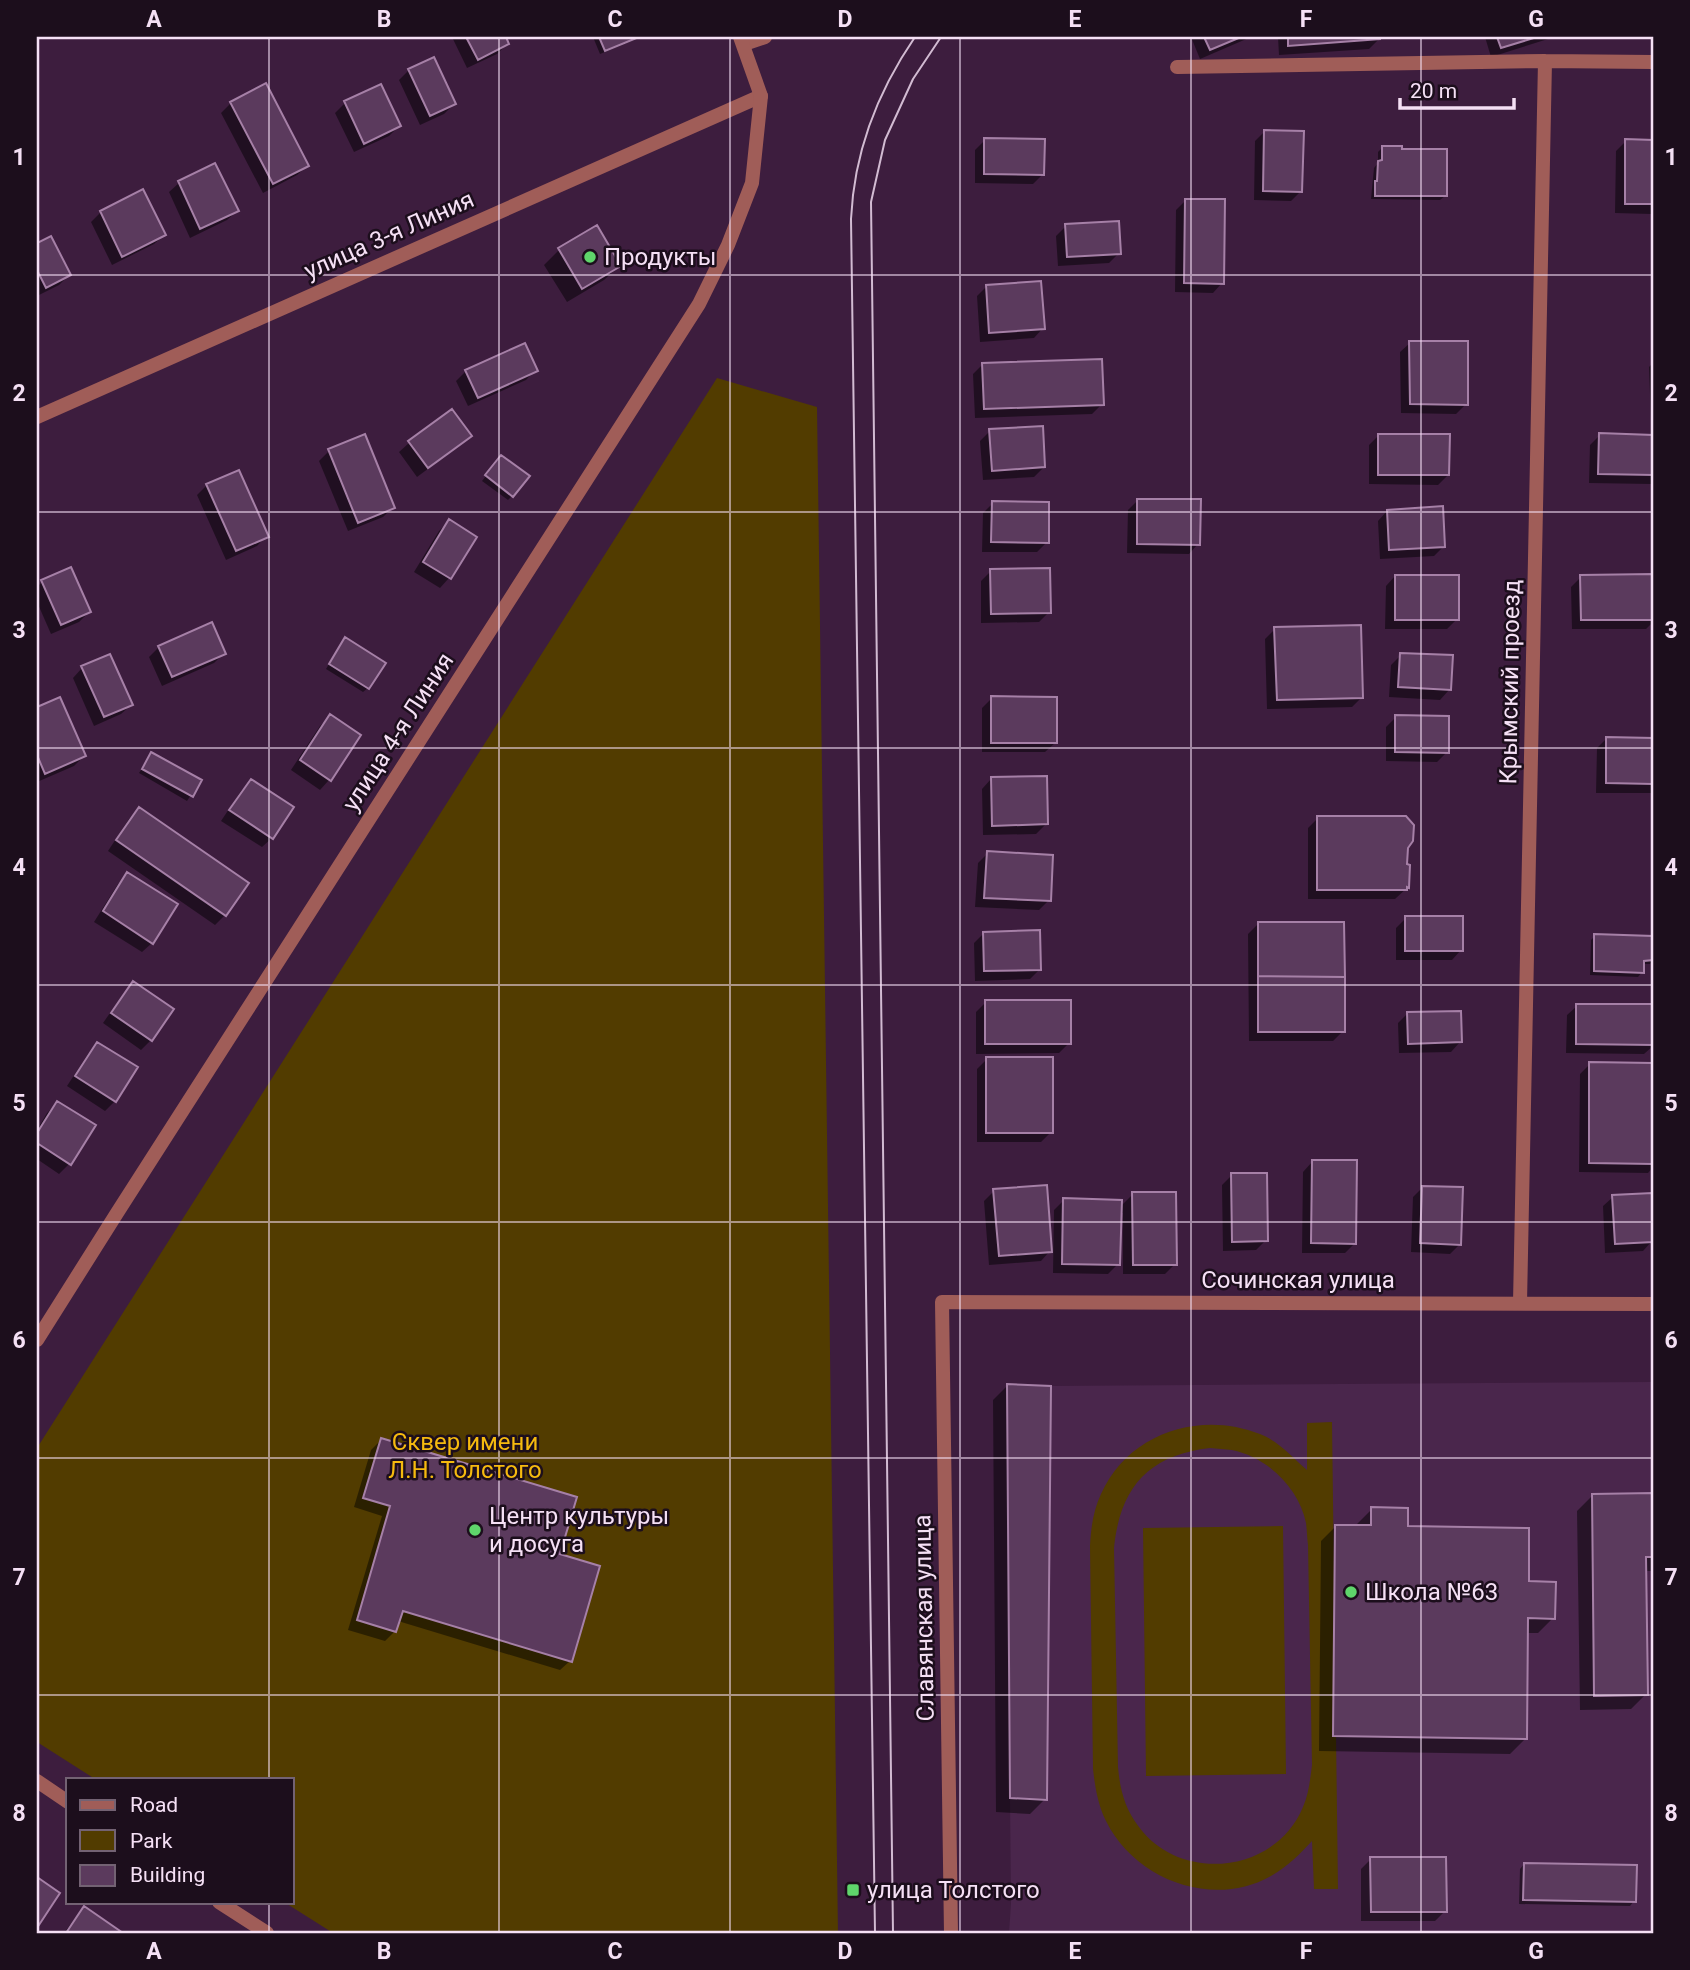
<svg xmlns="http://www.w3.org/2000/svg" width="1690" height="1970" font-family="Roboto,sans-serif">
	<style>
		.built { fill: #4a264c }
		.green { fill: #523c00; fill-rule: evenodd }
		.shadow { fill: #0007 }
		.building { fill: #5b3a5d; stroke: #a680a7; stroke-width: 2 }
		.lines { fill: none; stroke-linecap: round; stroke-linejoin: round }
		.minor { stroke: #a05d58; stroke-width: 14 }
		.tertiary { stroke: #a05d58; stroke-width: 14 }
		.tram { stroke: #d2bbd2; stroke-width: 2 }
		.grid { fill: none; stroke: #f5e0f5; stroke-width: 2; stroke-opacity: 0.55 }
		.poi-dot { fill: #5fd56b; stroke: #1c0e1c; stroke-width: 2.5 }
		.labels { text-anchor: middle; stroke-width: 5; stroke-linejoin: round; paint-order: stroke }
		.street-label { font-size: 24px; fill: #f5e0f5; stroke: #1c0e1c }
		.poi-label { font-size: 24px; fill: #f5e0f5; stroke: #1c0e1c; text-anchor: start }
		.park-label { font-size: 24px; fill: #f5ba0f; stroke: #1c0e1c }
		.neatline { fill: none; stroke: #f5e0f5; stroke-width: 2.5 }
		.grid-label { font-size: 23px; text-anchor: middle; font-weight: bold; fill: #f5e0f5 }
	</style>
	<rect width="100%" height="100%" fill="#3d1d3e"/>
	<path class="built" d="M1653,1382V1933H1009L1011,1904L1010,1798L1047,1800L1051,1386Z"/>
	<path class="green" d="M717,378L817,407L838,1933H333L284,1902H292V1779H95L37,1742V1448Z
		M1332,1422L1338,1889H1314L1312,1841C1300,1854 1288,1866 1271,1876C1213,1909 1135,1880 1106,1821C1098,1805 1095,1787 1093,1769L1090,1546C1091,1528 1093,1511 1101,1494C1128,1433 1200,1410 1260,1434C1280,1442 1292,1457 1307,1470V1423ZM1210,1448C1217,1449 1225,1449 1232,1450C1267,1457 1299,1488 1306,1523C1307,1530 1307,1538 1308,1545L1312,1765C1310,1780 1309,1793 1303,1807C1276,1873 1181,1884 1139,1827C1125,1809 1120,1790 1118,1767L1114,1548C1120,1487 1149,1455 1210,1448Z
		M1283,1526L1286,1774L1146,1776L1143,1528Z"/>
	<path class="shadow" d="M452,37H504L507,44L497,54L467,68Z
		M593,37H642L600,54Z
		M1191,37H1251L1200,59Z
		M1278,37H1379V39L1369,49L1279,55Z
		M1485,37H1550L1548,39L1491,57Z
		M409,70L454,104L444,114L420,125L399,80Z
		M231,103L307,166L297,175L263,193L221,113Z
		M345,103L399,126L389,136L354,152L335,113Z
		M1265,131L1301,191L1291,201L1254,200L1255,141Z
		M985,140L1043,174L1033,184L975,183V150Z
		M1626,141L1653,142V211L1651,214L1615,213L1616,151Z
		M1382,148L1445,196L1440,200L1371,199L1374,168L1378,163V152Z
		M214,165L237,211L227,220L190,238L169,192L179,183Z
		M1186,200L1222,283L1213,293L1175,292L1176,210Z
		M101,212L164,235L154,244L112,265L91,222Z
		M1066,226L1119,253L1109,263L1058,266L1056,236Z
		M51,238L69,275L59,285L37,296V245Z
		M559,250L619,266L604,280L567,302L544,265Z
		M987,286L1043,328L1034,338L980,342L977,296Z
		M1410,343L1466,404L1456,414L1401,413L1400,352Z
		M1653,363V421H1651L1649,367Z
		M982,365L1102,404L1092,414L975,418L973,374Z
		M535,370L526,380L468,406L456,381L466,371Z
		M452,411L470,436L460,445L417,477L399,452L409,443Z
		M990,431L1044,467L1034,477L983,480L980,441Z
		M1379,435L1448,475L1438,485L1369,484V445Z
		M1600,435L1653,436V482L1651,484L1589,483L1590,445Z
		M364,436L393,507L383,517L348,531L319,461L329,451Z
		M497,462L512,496L508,500L482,481Z
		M207,485L266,536L257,546L226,560L197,495Z
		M1138,500L1198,544L1189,554L1127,553L1128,510Z
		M993,503L1047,542L1037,552H982L983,513Z
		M1387,511L1444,546L1434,556L1380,559L1378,521Z
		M449,521L475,537L449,578L440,588L414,572L439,531Z
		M991,571L1049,612L1039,622L981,623V581Z
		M1395,576L1457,619L1447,629H1385L1386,586Z
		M1653,576V622L1646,629H1572L1571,587L1581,577Z
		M42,582L89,612L79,622L51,634L37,602V587Z
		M1275,629L1362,697L1352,707L1267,709L1265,639Z
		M341,644L368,688L363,692L326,669Z
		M159,647L224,653L214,663L162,686L149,657Z
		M1401,655L1449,690L1440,700L1389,697L1391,665Z
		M82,668L131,705L121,714L94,726L73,678Z
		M992,698L1055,743L1045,752H982V708Z
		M59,699L84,756L74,766L37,782V709Z
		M330,716L359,736L329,780L320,790L291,770L320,726Z
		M1396,717L1447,752L1437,762L1386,761V727Z
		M1607,738L1653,739V793H1596L1597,748Z
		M152,754L200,781L187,801L139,773Z
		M991,779L1046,824L1036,834L983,835L982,789Z
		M251,781L272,838L262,847L221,821L241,791Z
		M139,810L225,915L215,925L108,851L129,819Z
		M1318,818L1406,847L1408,887L1395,899H1308V828Z
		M988,853L1049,900L1039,910L975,907L978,863Z
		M128,874L152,943L142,952L94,922L118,884Z
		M1406,918L1461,950L1452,960H1396V928Z
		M1258,924L1343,1031L1333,1041H1249L1248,934Z
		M984,933L1040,969L1030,979L975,981L974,943Z
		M1595,936L1653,937V960L1650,964H1642V972L1638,977L1590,975L1591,940Z
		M134,984L151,1040L141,1050L103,1023L124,993Z
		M986,1002L1069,1043L1059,1053L976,1054V1012Z
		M1577,1006H1653V1046L1644,1054L1566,1053L1567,1015Z
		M1408,1013L1460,1042L1451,1052L1399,1053L1398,1023Z
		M98,1044L115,1101L105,1111L67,1086L88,1054Z
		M987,1059L1051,1132L1041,1142H977V1069Z
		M1590,1064H1653V1167L1648,1173L1579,1172L1580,1074Z
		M57,1103L93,1126L69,1164L59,1174L37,1159V1130L47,1113Z
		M1312,1162L1355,1243L1345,1253H1302L1303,1172Z
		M1232,1175L1266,1240L1256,1250L1223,1251L1222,1185Z
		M1423,1187L1460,1244L1450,1254L1411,1252L1413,1197Z
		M994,1191L1050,1251L1041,1261L989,1265L984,1201Z
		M1133,1194L1175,1264L1165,1274H1123V1213H1120L1118,1264L1108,1274L1053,1273L1054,1210L1064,1200L1120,1207Z
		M1613,1197L1652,1241L1643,1251L1605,1253L1603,1206Z
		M1008,1385L1045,1799L1030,1814L996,1812L993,1400Z
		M381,1440L570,1661L560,1670L398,1621L395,1631L385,1641L348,1630L382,1516L354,1507L371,1450Z
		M1653,1495V1571H1644L1646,1694L1631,1709L1580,1710L1577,1511L1592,1496Z
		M1372,1509L1406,1528L1527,1583L1553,1618L1538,1633H1526L1525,1739L1510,1754L1319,1751L1321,1541L1336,1526L1357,1527V1524Z
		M1371,1859L1445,1911L1435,1921H1361V1869Z
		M1524,1864L1634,1901L1630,1906L1519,1904L1520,1869Z
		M84,1909L120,1933H64L75,1918Z"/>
	<path class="building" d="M466,37H506L509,44L478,60Z
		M599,37H639L605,51Z
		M1204,37H1241L1210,50Z
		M1288,37H1380V39L1288,46Z
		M1497,37H1537L1501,48Z
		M434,57L456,104L430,116L408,69Z
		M266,83L309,166L273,184L230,102Z
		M381,84L401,126L364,144L344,101Z
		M1264,130L1304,131L1302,192L1263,191Z
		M984,138L1045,139L1044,175L984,174Z
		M1625,139L1653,140V204H1625Z
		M1382,146H1402V149H1447V196H1375V181H1377L1378,161L1382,160Z
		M215,163L239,211L200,229L178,181Z
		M143,189L166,235L122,257L100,211Z
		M1185,199H1225L1224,284L1184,283Z
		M1119,221L1121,254L1067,257L1065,224Z
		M597,225L621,266L582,289L558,248Z
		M51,236L71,275L46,288L37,270V243Z
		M1041,281L1045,329L989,333L986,285Z
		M1409,341H1468V405L1410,404Z
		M525,343L538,371L478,398L465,370Z
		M1102,359L1104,405L984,409L982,363Z
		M452,409L472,436L428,468L408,441Z
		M1043,426L1045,467L992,471L989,429Z
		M1599,433L1653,435V475L1598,474Z
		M365,434L395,508L358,523L328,449Z
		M1378,434H1450L1449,475H1378Z
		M501,455L530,476L513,497L485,475Z
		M239,470L269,537L236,551L206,484Z
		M1137,499H1201L1200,545L1137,544Z
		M992,501L1049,502V543L991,542Z
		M1443,506L1445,547L1389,550L1387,510Z
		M449,519L477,537L451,579L423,562Z
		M71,567L91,612L61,625L41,580Z
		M1050,568L1051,613L991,614L990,569Z
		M1653,574V620H1581L1580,575Z
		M1395,575H1459V620H1395Z
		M212,622L226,654L172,677L158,646Z
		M1361,625L1363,698L1277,700L1274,627Z
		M345,637L386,663L369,689L329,664Z
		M1400,653L1453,655L1451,690L1398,687Z
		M110,654L133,705L104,717L81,666Z
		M991,696L1057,697V743H991Z
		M60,697L86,756L45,774L37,755V707Z
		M330,714L361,735L331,781L300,760Z
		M1395,715L1449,716V753L1395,752Z
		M1606,737L1653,738V784L1606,783Z
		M151,752L202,780L193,797L142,769Z
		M1047,776L1048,824L992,826L991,777Z
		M251,779L294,807L273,839L229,810Z
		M139,807L249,883L226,916L116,840Z
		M1317,816H1406L1414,825L1413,841L1408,848L1407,864L1410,865L1409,888L1407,887V890H1317Z
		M987,851L1053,855L1051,901L984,898Z
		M127,872L178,904L153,944L103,911Z
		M1405,916H1463V951H1405Z
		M1258,922H1344L1345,977L1258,976Z
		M1040,930L1041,970L984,971L983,932Z
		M1594,934L1653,936V960L1644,961V973L1594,971Z
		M1258,976L1345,977V1032H1258Z
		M133,981L174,1009L152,1041L111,1013Z
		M985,1000H1071V1044H985Z
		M1576,1004H1653V1045L1576,1044Z
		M1461,1011L1462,1042L1408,1044L1407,1012Z
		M97,1042L138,1067L116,1102L75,1076Z
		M986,1057H1053V1133H986Z
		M1589,1062L1653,1063V1164L1589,1163Z
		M57,1101L96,1125L71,1165L37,1143V1133Z
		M1312,1160H1357L1356,1244L1311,1243Z
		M1231,1173H1267L1268,1241L1232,1242Z
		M1047,1185L1052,1252L999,1256L993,1189Z
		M1422,1186L1463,1187L1461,1245L1420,1243Z
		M1132,1192H1176L1177,1265H1133Z
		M1652,1193L1653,1242L1615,1244L1612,1195Z
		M1063,1198L1122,1200L1120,1265L1062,1264Z
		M1007,1384L1051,1386L1047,1800L1010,1798Z
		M381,1438L577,1497L560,1554L600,1566L572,1662L403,1611L396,1632L357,1620L390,1506L363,1498Z
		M1653,1493V1557H1646L1648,1695L1594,1696L1592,1494Z
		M1371,1507L1408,1508V1526L1529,1528V1581L1556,1582L1555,1619L1528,1618L1527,1739L1333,1736L1335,1525H1371Z
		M1370,1857H1446L1447,1912H1371Z
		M1524,1863L1637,1865L1636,1902L1523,1900Z
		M37,1877L60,1893L37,1928Z
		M84,1906L123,1933H66Z"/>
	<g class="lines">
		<path class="minor" d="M744,44L765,37
			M1177,67L1545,61L1653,62
			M37,417L761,96
			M1520,1303L1545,61"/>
		<path class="tertiary" d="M37,1340L117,1213L699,304L728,245L752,183L761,96L740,37
			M37,1781L68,1802
			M219,1902L267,1933
			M951,1933L942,1302L1653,1304"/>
		<path class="tram" d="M875,1933L851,219C854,153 878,91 915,37
			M893,1933L871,202L885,140L913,79L941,37"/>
	</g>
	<path class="grid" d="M269,37V1779M499,37V1933M730,37V1933M960,37V1933M1191,37V1933M1421,37V1933M37,275H1653M37,512H1653M37,748H1653M37,985H1653M37,1222H1653M37,1458H1653M37,1695H1653M269,1902V1933"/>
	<g class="poi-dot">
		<circle cx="590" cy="257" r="7"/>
		<circle cx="475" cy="1530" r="7"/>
		<circle cx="1351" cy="1592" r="7"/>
		<rect x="846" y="1883" width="14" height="14" rx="3.5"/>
	</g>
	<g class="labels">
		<g class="street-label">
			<text transform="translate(389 235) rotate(-24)" y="8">улица 3-я Линия</text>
			<text transform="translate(1510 682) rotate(-89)" y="8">Крымский проезд</text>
			<text transform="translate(398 732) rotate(-57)" y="8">улица 4-я Линия</text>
			<text x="1298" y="1288">Сочинская улица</text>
			<text transform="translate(924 1618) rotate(-91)" y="8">Славянская улица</text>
		</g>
		<g class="poi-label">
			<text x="604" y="265">Продукты</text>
			<text x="489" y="1524">Центр культуры<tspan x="489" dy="28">и досуга</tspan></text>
			<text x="1365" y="1600">Школа №63</text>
			<text x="867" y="1898">улица Толстого</text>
		</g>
		<g class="park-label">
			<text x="465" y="1450">Сквер имени<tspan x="465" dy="28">Л.Н. Толстого</tspan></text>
		</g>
	</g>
	<rect width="1690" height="1970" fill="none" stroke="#1c0e1c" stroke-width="77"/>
	<rect x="66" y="1778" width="228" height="126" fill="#1c0e1c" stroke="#736273" stroke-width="2"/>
	<rect x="80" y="1800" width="35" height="10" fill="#a05d58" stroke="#736273" stroke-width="2"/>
	<text x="130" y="1812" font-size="21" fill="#f5e0f5">Road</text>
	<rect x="80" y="1830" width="35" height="21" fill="#523c00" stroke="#736273" stroke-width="2"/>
	<text x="130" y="1848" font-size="21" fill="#f5e0f5">Park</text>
	<rect x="80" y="1865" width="35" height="21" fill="#5b3a5d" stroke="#736273" stroke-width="2"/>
	<text x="130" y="1882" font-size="21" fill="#f5e0f5">Building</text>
	<path d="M1400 98v10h114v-10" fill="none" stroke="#f5e0f5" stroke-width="3.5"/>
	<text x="1410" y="98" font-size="21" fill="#f5e0f5" stroke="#1c0e1c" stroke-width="5" paint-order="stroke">20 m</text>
	<rect x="38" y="38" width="1614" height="1894" class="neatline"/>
	<g class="grid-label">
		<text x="154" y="27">A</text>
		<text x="384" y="27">B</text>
		<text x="615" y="27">C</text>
		<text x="845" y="27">D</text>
		<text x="1075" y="27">E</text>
		<text x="1306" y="27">F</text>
		<text x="1536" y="27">G</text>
		<text x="19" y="165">1</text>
		<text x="1671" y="165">1</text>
		<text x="19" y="401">2</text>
		<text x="1671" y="401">2</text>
		<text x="19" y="638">3</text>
		<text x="1671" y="638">3</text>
		<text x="19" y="875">4</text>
		<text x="1671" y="875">4</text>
		<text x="19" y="1111">5</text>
		<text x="1671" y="1111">5</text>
		<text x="19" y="1348">6</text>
		<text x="1671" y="1348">6</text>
		<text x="19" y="1585">7</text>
		<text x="1671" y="1585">7</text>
		<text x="19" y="1821">8</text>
		<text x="1671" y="1821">8</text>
		<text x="154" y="1959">A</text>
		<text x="384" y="1959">B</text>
		<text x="615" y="1959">C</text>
		<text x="845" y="1959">D</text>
		<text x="1075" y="1959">E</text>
		<text x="1306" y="1959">F</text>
		<text x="1536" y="1959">G</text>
	</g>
</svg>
